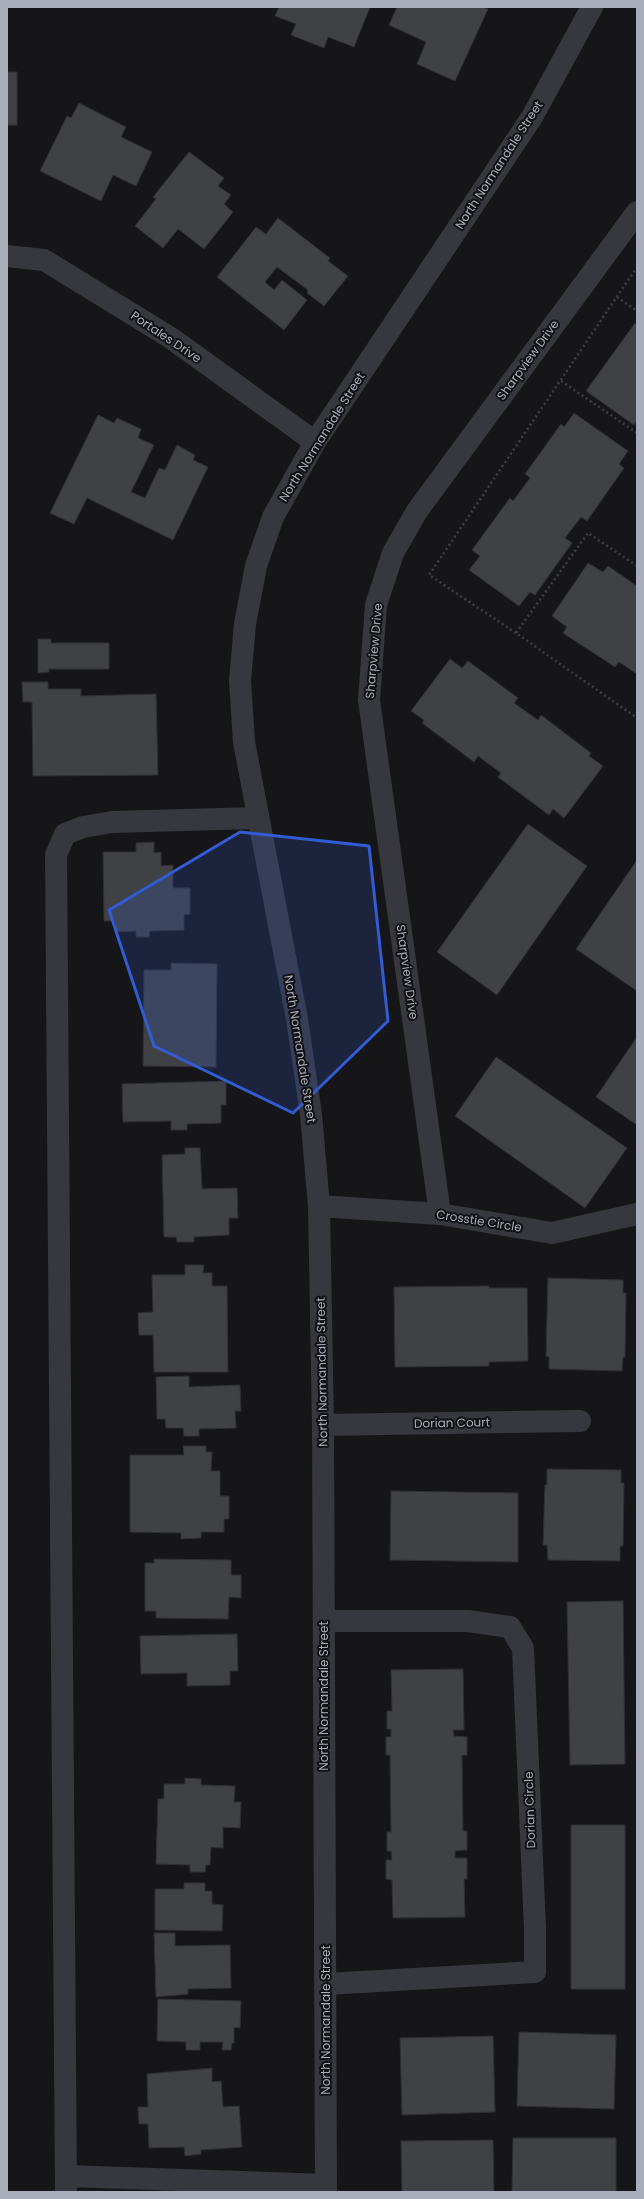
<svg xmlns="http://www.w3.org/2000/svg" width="644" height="2199" font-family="Poppins,sans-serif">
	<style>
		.building { fill: #404145; stroke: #303034 }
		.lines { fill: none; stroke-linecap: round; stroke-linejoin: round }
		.path { stroke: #3d3f45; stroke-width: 2.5; stroke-dasharray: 2 3; stroke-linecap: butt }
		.minor { stroke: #37383d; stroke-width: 22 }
		.marked { fill: #325cd3; fill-opacity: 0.2; stroke: #325cd3; stroke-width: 3; stroke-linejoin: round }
		.labels { text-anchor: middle; stroke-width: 4; stroke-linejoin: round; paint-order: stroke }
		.street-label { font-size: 12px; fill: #a8adb9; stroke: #111113 }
	</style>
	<rect width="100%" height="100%" fill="#161618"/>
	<path class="building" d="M279,7H370L354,47L328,37L324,48L291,35L296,24L275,16Z
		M397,7H483L488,9L455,81L417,64L426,42L389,25Z
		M7,72H17V125H7Z
		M79,103L126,127L121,137L152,152L136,186L113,175L101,201L40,171L67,116L71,118Z
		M189,152L224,178L218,186L231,195L224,204L233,212L204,249L178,229L163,248L135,226L156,199L153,197Z
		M278,218L330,258L328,261L348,276L324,306L307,293L308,290L277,267L265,282L274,290L282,280L307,300L284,330L217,277L256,227L266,234Z
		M635,323L637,325V421L634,425L586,391Z
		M574,413L628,451L619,464L624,468L587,521L581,517L565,538L572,543L535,595L530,592L519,606L469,570L480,556L472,550L510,498L513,501L530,478L525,474L561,424L564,427Z
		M98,415L114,423L117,418L141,429L138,438L154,445L131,492L145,498L159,468L165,470L177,445L195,455L193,460L208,467L173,540L87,498L74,524L50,513Z
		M588,563L603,572L608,566L637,586V674L619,662L615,667L563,633L567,627L552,616Z
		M38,639H51V643H109V669H49V672L38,673Z
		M450,659L462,668L468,661L518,698L514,703L538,720L541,715L591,753L589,756L603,766L564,818L553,809L549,815L498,777L501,773L478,756L474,762L422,723L424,720L411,711Z
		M22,682H48V689H81V696L156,694L158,775L33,776L32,702H23Z
		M528,824L587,866L497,995L437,952Z
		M154,842V853L161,852V866L173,865V888H190V914L184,915V930L150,931L149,937H136V931L115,932V921H104L103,852H136V843Z
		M637,860V991L576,949Z
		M171,963L217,964L216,1067L143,1066L144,970H171Z
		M637,1037V1125L596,1097Z
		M496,1057L627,1148L585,1208L455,1116Z
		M226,1081V1105H221V1123L187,1124V1130H171V1121L123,1122L122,1084Z
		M185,1148H200L202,1189L237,1188L238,1218H229V1235L194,1237V1242H177L176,1237H164L162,1155L185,1154Z
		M185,1265H204L203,1273H212V1286H227L228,1372H154L153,1335H139L138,1313L153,1312L152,1275H185Z
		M548,1278L623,1280V1293H626L625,1357H623L622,1371L549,1369V1357L546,1356Z
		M489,1286V1288H527L528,1361L489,1362V1366L395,1367L394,1287Z
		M189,1376V1387L240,1385L241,1411H235L236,1428L199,1429V1436H184L183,1428H166L165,1419H157L156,1377Z
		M183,1446H206V1452H212L211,1471H220V1496H229V1519H224V1532H201V1538L181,1539V1533L130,1532V1455H184Z
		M547,1469L621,1470V1483H624L623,1546H620V1561L548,1560L547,1545H543L545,1485H547Z
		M391,1491L518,1493V1562L390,1560Z
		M154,1559L231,1560V1575H241V1598L229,1597L228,1619L156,1618V1611H145V1563H154Z
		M623,1601L625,1764L570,1765L567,1602Z
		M237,1634L238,1671H230V1685L187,1686V1673L141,1674L140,1636Z
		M463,1669L464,1730H453L454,1736L467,1737V1755H462L463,1831H467V1850L455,1851V1858H467V1879H464L465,1917L393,1918L392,1880L386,1879V1860H392L391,1851H387V1832H391L390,1755H386V1737H391V1729H387V1711H392L391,1670Z
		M185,1778L201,1779V1785L235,1786L234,1802H241L240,1828L223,1827V1848L211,1847L210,1865H206L205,1872H190V1865L156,1864L158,1799H164V1784H185Z
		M571,1825H625V1989H571Z
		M184,1883H205V1891H212V1904L223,1905L222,1931L155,1930V1889H184Z
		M154,1933H175V1946L230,1945L231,1988L188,1989V1994L156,1997Z
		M158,1999L241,2001L240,2028L234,2027V2043H232L231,2050H222L223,2042H200V2050H186V2042L157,2041Z
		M519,2032L616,2035L614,2109L517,2106Z
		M493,2036L495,2112L402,2115L400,2038Z
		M212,2068V2082L221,2081L223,2107L239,2106L242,2147L201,2150V2154L185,2156L184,2147L149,2148L148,2124H139L138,2107H148L147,2074Z
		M513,2138H616V2192H512Z
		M493,2140L494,2192H402L401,2141Z"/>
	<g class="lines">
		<path class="path" d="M617,297L637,311
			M561,381L637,433
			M637,566L588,533L516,633L637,718
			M516,633L429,575L637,267"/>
		<path class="minor" d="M7,256L44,260L171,338L315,442
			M319,1206L440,1214L552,1233L637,1214
			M440,1214L369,700L376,605L393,553L417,511L637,212
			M323,1425L580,1421
			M324,1621H468L510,1627L523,1648L535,1929V1972L326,1984
			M66,2176L326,2185
			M66,2192L56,855L65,834L83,827L112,822L258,818
			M326,2192L323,1425L319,1206L311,1114L297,1019L244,742L240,681L245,624L256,566L273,517L315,442L532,117L592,7"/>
	</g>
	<path class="marked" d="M240,832L369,846L388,1021L293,1113L154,1046L109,910Z"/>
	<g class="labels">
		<g class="street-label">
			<text transform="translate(499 165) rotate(-57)" y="4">North Normandale Street</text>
			<text transform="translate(166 337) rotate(34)" y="4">Portales Drive</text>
			<text transform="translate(528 360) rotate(-54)" y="4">Sharpview Drive</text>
			<text transform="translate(322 437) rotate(-58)" y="4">North Normandale Street</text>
			<text transform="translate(374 651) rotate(-85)" y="4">Sharpview Drive</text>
			<text transform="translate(407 972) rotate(82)" y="4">Sharpview Drive</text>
			<text transform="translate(300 1049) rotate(81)" y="4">North Normandale Street</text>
			<text transform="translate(479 1221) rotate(9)" y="4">Crosstie Circle</text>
			<text transform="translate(322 1372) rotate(-91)" y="4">North Normandale Street</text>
			<text transform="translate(452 1423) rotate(-1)" y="4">Dorian Court</text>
			<text transform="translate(324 1696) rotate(-90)" y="4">North Normandale Street</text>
			<text transform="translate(530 1810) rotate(-92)" y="4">Dorian Circle</text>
			<text transform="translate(326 2020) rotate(-90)" y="4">North Normandale Street</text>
		</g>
	</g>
	<rect width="644" height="2199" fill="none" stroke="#a8adb9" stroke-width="16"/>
</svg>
